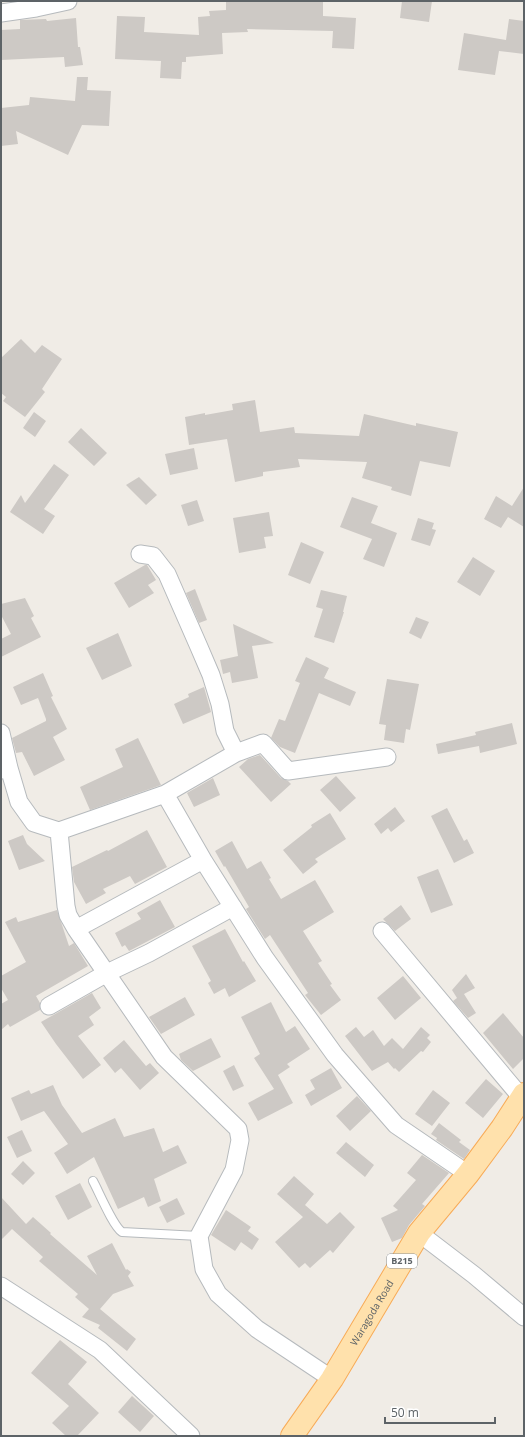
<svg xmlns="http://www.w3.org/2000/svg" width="525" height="1437" font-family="'Open Sans',sans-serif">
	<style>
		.building { fill: #cdc9c5 }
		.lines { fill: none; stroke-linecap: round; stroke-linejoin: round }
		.lane-casing { stroke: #b6babd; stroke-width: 10 }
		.street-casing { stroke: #b6babd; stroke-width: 19 }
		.primary-casing { stroke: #f8ab57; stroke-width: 24 }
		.lane { stroke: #fff; stroke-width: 8 }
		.street { stroke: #fff; stroke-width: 17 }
		.primary { stroke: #ffe1ac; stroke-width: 22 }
		.labels { text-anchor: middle; stroke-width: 3.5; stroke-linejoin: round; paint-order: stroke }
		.shield { fill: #fff; stroke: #8e9295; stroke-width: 1 }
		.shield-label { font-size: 9px; font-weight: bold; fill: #5d6367 }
		.street-label { font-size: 10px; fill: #5d6367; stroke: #fff }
	</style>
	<rect width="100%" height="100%" fill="#f0ece6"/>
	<path class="building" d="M226,1L323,2V16L356,18L354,49L332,48L333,31L247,29L248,32L222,33L223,54L186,57V62H182L181,79L160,78L161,61L115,59L117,16L145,17L144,32L199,35L198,17L210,16L209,11L226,10Z
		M402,1H432L429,22L400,18Z
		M76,18L78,47H80L83,65L65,67L64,57L1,60V30L20,29V20L46,19L47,21Z
		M509,19L524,21V54L499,51L495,75L458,70L464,33L506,40Z
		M77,77H88L87,90L111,91L109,126L82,125L68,155L16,131L18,144L1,146V108L29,105L30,97L75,101Z
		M21,339L35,353L42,345L62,359L42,389L45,392L25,417L3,401L6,397L1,393V358Z
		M255,400L260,432L294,427L295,433L359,436L364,414L416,426V423L458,432L450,467L420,461L411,496L391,490L392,487L362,478L367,462L298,459L300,467L263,472V476L235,482L227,439L189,445L185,417L205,413V415L233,410L232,404Z
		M34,412L46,421L35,437L23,428Z
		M81,428L107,453L94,466L68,442Z
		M194,448L198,469L170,475L165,454Z
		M54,464L69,475L44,509L55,516L43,534L10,512L21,495L25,503Z
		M139,477L157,495L146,505L126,485Z
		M524,487V527L508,517L501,528L484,519L496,496L512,506Z
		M352,497L378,506L371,523L397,533L384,567L363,559L372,539L340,527Z
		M197,500L204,521L188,526L181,505Z
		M269,512L273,536L264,537L266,548L239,553L233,518Z
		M418,518L434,523L432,529L436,530L430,546L411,540Z
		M301,542L324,552L310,584L288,575Z
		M473,557L495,571L480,596L457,582Z
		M145,565H147L156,580L148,585L154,593L129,608L114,583Z
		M195,589L207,620L199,623L186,593Z
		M321,590L347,596L343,612H344L334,643L314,637L323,609L316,607Z
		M25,598L34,616L31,618L41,637L1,657V639L11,634L1,615V604Z
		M416,617L429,622L421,639L409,633Z
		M233,624L274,643L252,646L258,678L232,683L230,672L223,674L220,660L238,656Z
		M118,633L132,666L102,680L86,648Z
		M306,657L329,668L324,678L356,692L350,706L319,693L295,753L280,747L271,738L279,719L285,721L300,683L295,681Z
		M43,673L53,696L51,697L67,729L53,737L65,760L34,776L22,752L16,753L12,738L46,721V719L38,698L21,705L13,687Z
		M387,679L419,684L410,730L406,729L404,743L384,740L386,725L379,724Z
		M204,687L211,712L183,724L174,704L189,697L188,694Z
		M512,723L517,744L480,753L479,746L438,754L436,744L476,735L475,732Z
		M138,738L161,785L90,810L80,787L123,767L115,749Z
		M260,755L281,778L288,781L291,784L271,802L239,767L248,759Z
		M336,776L356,798L340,812L320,790Z
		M213,778L220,795L194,807L187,793Z
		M395,807L405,821L391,832L388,828L381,834L374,824Z
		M447,808L464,841L467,839L474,853L454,863L431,816Z
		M330,813L346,839L315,859L318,862L303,874L283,850L312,827L311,825Z
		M147,830L167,867L135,884L130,876L103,889L106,893L86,904L74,882L72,867L107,850L108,851Z
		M23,835L27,844L45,861L19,870L8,841Z
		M232,841L247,869L261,861L271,878L269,879L281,899L315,880L334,912L303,931L322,961L318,963L332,984L330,985L341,1000L321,1015L305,995L308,993L270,935L265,939L246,909L249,907L225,866L224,867L215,851Z
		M438,869L453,905L431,913L417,877Z
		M160,900L175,927L129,951L125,945L122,947L115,933L141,919L137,913Z
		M401,905L411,919L395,931L383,919Z
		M57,910L69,946L74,943L88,966L36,996L40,1003V1010L10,1027L8,1024L1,1030V1004L8,1000L1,988V976L26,962L5,922L16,917L18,922Z
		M225,929L243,962L244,961L256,981L229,997L225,988L214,994L208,983L211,981L192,946Z
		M466,974L475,988L464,994L476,1013L468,1018L453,1001L457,998L452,990Z
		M403,976L421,998L395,1020L377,998Z
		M92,993L101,1008L89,1017L94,1025L78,1036L101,1065L83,1079L56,1044L41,1022Z
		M185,997L195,1015L161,1034L149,1017Z
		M271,1002L286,1032L295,1026L310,1049L287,1064L290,1067L278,1075L293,1103L258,1121L248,1103L274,1089L254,1058L260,1054L241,1017Z
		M503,1013L524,1038V1058L513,1069L483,1033Z
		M356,1027L364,1037L373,1030L384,1046L392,1038L403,1049L421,1027L430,1035L427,1038L431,1042L423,1052L421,1051L399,1072L395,1068L394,1069L388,1062L372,1071L345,1036Z
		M211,1038L221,1057L193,1071L181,1060L179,1054Z
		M124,1040L146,1066L150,1063L159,1073L140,1090L121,1068L115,1073L103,1058Z
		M234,1065L244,1086L233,1091L223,1071Z
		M331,1068L342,1088L311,1106L305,1095L315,1089L310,1080Z
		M486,1079L503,1094L483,1118L465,1103Z
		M53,1085L62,1105L82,1133L115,1118L124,1137L154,1128L163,1152L178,1145L187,1163L154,1179L161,1201L148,1207L144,1197L118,1209L94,1157L67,1174L54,1153L68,1144L44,1111L21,1121L11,1098L29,1090L31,1094Z
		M433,1090L450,1103L432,1126L415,1114Z
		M357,1096L371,1111L350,1131L336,1116Z
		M439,1123L461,1140L459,1142L470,1150L464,1159L436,1140L437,1138L431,1134Z
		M22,1130L32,1151L17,1158L7,1137Z
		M346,1142L374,1165L365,1177L336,1153Z
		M422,1155L449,1173L422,1204L425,1206L409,1225L402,1238L392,1242L381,1218L398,1210L393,1206L416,1180L407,1173Z
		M23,1161L35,1173L23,1185L11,1174Z
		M294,1176L314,1194L305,1205L327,1224L340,1212L355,1227L333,1253L330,1250L310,1268L305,1263L299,1268L275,1242L303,1217L277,1194Z
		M80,1183L92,1207L68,1220L55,1196Z
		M1,1197L26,1224L33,1217L51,1233L50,1234L97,1275L87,1256L112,1243L126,1270L127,1269L131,1272L128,1276L134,1286L113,1294L100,1309L136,1339L127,1351L98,1328L100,1325L82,1317L89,1309L75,1297L78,1294L39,1261L43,1257L12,1229L1,1240Z
		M177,1198L185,1214L167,1223L159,1207Z
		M226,1210L251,1227L248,1231L259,1239L252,1250L241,1242L235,1251L211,1235Z
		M60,1340L87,1362L68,1384L99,1413L77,1436H66L52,1423L69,1406L31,1373Z
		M132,1396L154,1416L140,1432L118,1412Z"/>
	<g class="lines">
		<g class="lane-casing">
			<path id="lane" d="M93,1181C99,1192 113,1226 122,1232L199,1236"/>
		</g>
		<g class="street-casing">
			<path id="street" d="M1,13L36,8L68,1
				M140,554L153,556L167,574L199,647L211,675L220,704L225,731L236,753
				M1,733L9,768
				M1,770L9,768L19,802L34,823L59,831L165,794L236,753L263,743L288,771L387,757
				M165,794L203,860L265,958L335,1055L396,1125L468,1174
				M59,831L66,906L68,915L76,929L164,1057L238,1129L240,1140L234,1170L199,1236L204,1269L218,1294L257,1329L332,1379
				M76,929L203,860
				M382,931L521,1097
				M49,1006L107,973L149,953L233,907
				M419,1233L474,1275L524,1317
				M1,1286L100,1350L191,1436"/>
		</g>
		<g class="primary-casing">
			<g id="primary">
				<path id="s1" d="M292,1436L332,1379L419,1233L468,1174L502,1128L524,1094"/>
			</g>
		</g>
		<use href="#lane" class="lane"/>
		<use href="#street" class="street"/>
		<use href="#primary" class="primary"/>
	</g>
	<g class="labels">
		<rect class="shield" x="387" y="1254" width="30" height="14" rx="3"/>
		<g class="shield-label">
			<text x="402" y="1264">B215</text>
		</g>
		<g class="street-label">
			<text dy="4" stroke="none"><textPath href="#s1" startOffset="147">Waragoda Road</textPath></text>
		</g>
	</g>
	<rect width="525" height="1437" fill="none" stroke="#5d6367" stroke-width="4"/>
	<path d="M385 1417v6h110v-6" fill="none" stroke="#5d6367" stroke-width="2"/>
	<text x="391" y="1417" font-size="12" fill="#5d6367" stroke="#ffffff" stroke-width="3" paint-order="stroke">50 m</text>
</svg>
